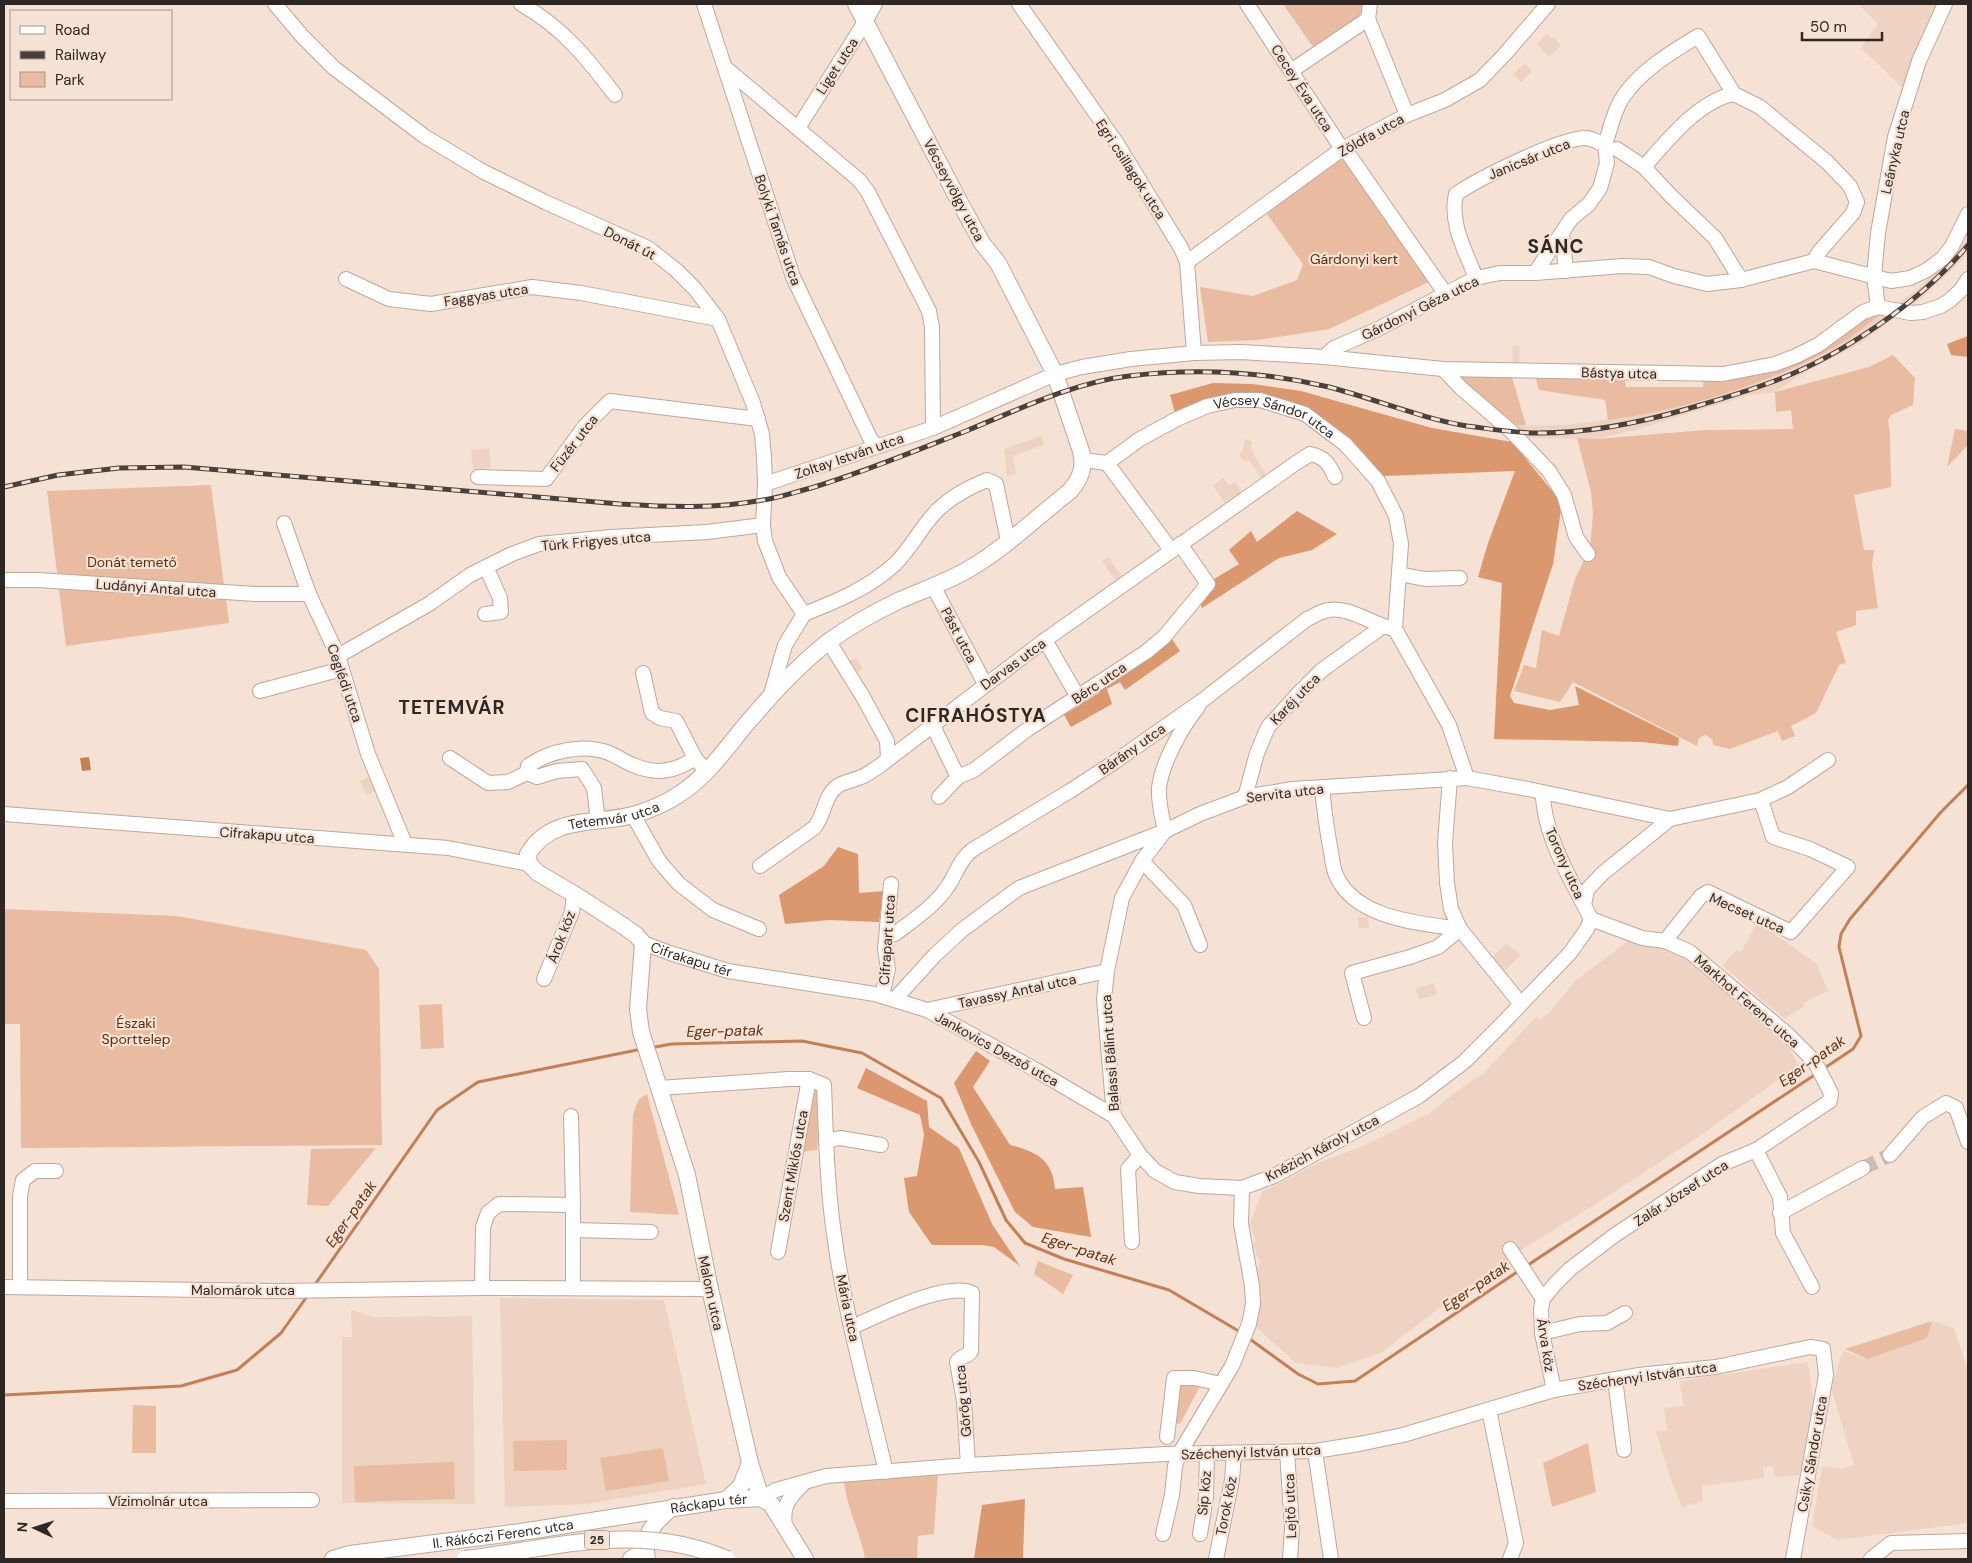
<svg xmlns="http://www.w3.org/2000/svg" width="1972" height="1563" font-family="'DM Sans',sans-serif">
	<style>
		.built { fill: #eed3c2 }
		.green { fill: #e9bba0 }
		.forest { fill: #db976d }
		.water { fill: #c38057 }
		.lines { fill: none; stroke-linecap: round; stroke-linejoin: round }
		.stream { stroke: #c38057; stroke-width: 3 }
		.minor-tunnel { stroke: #cebcb1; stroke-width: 14; stroke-dasharray: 14 7; stroke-linecap: butt }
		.minor-casing { stroke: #bca89d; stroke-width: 16 }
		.major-casing { stroke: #bca89d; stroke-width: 18 }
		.minor { stroke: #fff; stroke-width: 14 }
		.major { stroke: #fff; stroke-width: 16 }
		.rail-casing { stroke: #4b413c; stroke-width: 5 }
		.rail { stroke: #f6e1d5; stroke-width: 3; stroke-dasharray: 9; stroke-linecap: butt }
		.major-bridge-casing { stroke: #bca89d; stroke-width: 18; stroke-linecap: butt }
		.major-bridge { stroke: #fff; stroke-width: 16 }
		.labels { text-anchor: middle; stroke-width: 4.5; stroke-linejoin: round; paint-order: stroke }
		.shield { fill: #f6e1d5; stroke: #6b5f58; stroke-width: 1 }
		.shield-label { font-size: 12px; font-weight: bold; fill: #2f2723 }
		.street-label { font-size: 14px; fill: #2f2723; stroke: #f6e1d5 }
		.park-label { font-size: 14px; fill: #5a2e0e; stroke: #f6e1d5 }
		.water-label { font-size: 15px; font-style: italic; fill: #5e3111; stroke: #f6e1d5 }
		.district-label { font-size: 19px; font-weight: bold; letter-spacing: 1px; fill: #2f2723; stroke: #f6e1d5 }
	</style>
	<rect width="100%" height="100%" fill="#f6e1d5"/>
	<path class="built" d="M1858,4H1945L1909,94L1861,48L1878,24Z
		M1547,34L1552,39L1554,37L1561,45L1549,57L1537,44Z
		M1525,63L1532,71L1521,82L1513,74Z
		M1968,237V254L1922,298L1861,343L1802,374L1775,392L1749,395L1635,430L1597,439L1518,438L1505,426L1566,425L1634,416L1727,393L1770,377L1826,352L1854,335L1915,291L1958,250Z
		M1513,345L1520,346L1519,364H1512Z
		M1041,436L1044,445L1013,456L1016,474L1007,476L1004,449Z
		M1245,439L1252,441L1251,450L1266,474L1261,478L1249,460L1244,462L1239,454L1243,451Z
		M489,448L491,468L473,470L471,450Z
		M1223,478L1229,486L1235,482L1242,491L1225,503L1213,486Z
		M1108,557L1122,576L1115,580L1102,561Z
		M856,658L863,669L855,674L848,662Z
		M371,776L377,790L367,795L360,781Z
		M1358,917H1368L1369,928H1359Z
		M1757,922L1817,964L1828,991L1803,1003L1805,1006L1784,1019L1722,965L1737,950L1741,953Z
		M1631,939L1680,954L1786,1044L1799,1065L1701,1135L1602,1200L1510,1257L1459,1293L1382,1352L1337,1368L1296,1363L1257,1328V1272L1260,1262L1252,1244L1256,1242L1250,1224L1262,1192L1318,1163L1368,1144L1428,1114L1465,1085L1483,1074L1536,1017L1540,1019L1550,1012L1575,981Z
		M1506,943L1521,955L1501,974L1490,961Z
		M1434,983L1437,994L1419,1000L1415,989Z
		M500,1298L664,1300L706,1484L586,1504L505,1507Z
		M351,1310L374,1317L472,1316L475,1504L342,1503V1337H352Z
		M1932,1321L1954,1328L1968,1371V1523L1837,1540L1812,1526L1822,1466L1843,1469L1854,1465L1831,1388L1843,1351L1868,1359L1927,1338Z
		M1808,1362L1813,1398L1803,1475L1775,1477L1773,1466L1763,1468L1764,1478L1702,1486L1703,1501L1682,1507L1672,1483L1656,1432L1667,1430L1664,1408L1684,1406L1679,1381Z"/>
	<path class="green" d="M1283,4H1362L1360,16L1313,47Z
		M1342,157L1433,280L1329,329L1258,340L1208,342L1200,287L1253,296L1297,280L1303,264L1267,214Z
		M1889,309C1868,324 1848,341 1826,352C1759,387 1682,410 1608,420L1605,400L1539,390L1535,376L1512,377L1526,425L1505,426L1443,369L1624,373L1626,387H1703L1704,375L1775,364L1850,319Z
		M1893,355L1915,378L1913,405L1891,415L1888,420L1890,434L1891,487L1854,495L1864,550H1874L1872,565L1878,608L1856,611V625L1836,632L1846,663L1839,665L1816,713L1791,726L1795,736L1782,741L1778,731L1730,749L1713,745L1712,739L1705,735L1699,738L1697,746L1573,682L1560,702L1514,691L1524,665L1536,668L1542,630L1559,636L1575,579L1590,548L1593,514L1591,492L1577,438L1597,439L1705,430L1793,429L1791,410L1776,412L1775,392L1869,367Z
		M1955,429L1968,431V445L1947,467Z
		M211,485L229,623L66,646L47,491Z
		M4,909L177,916L366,950L379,969L382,1145L21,1148L20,1024H4Z
		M442,1004L444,1048L421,1049L419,1005Z
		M818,1089L821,1095L817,1150L801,1152L813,1093Z
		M647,1094L679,1215L630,1212L633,1114L639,1099Z
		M376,1148L328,1206L307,1205L311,1149Z
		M1038,1261L1073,1275L1063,1294L1034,1274Z
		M1932,1321L1927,1338L1868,1359L1845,1349Z
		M1176,1381L1201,1384L1180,1424L1173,1423Z
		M133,1405L156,1406V1453H132Z
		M567,1440V1470L514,1471L513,1441Z
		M1588,1443L1596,1492L1552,1507L1543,1463Z
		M663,1448L669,1481L606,1491L600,1458Z
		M454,1462L455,1499L355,1502L354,1466Z
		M938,1472L934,1534L918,1536L917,1559H865C861,1533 847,1509 844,1482Z"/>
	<path class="forest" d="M1968,336V357L1951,355L1947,344Z
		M1213,383L1252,384L1301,391L1432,428L1512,442L1562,503L1553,564L1510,696L1514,703L1550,710L1579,705L1575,686L1679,738L1678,746L1642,742L1494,739L1502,583L1478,577L1488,543L1515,471L1384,476L1347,440L1260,397L1175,413L1170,395Z
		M1297,511L1337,534L1312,550L1279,558L1202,608L1200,603L1214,579L1239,564L1229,550L1251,531L1257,542Z
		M1172,639L1180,651L1125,690L1120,682L1107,689L1112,704L1071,727L1064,715L1099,693L1098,688Z
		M838,847L858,854L859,893L884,891L879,922L829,920L785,924L779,895L824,866Z
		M976,1051L990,1061L973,1087L1010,1145C1036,1151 1053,1160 1055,1189L1083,1187L1091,1237L1033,1227L1015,1212L971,1124L954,1083Z
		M866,1068L927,1101L929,1127L959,1148L992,1224L1020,1266L994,1247L983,1245H932L909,1212L904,1178L917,1176L924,1135L920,1115L857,1088Z
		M1025,1499L1023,1559H974L982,1505Z"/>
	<path class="water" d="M89,757L91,770L82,771L80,758Z"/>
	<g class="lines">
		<path class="stream" d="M650,1048L671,1044L802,1041L862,1053L941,1098L979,1162L1006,1220L1025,1243L1064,1259L1169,1290L1242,1333
			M1823,1069L1853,1049L1861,1036L1839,947L1841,934L1850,919L1941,812L1968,785
			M1525,1267L1816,1074
			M314,1286L437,1110L478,1082L642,1049
			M1247,1337L1298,1374L1318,1384L1355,1381L1520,1270
			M4,1395L181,1386L237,1370L281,1333L308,1295"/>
		<path class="minor-tunnel" d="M1863,1168L1890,1155"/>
		<g class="minor-casing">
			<g id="minor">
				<path d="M275,4L302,36L334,68L424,136L484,172L545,202L648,248L676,270L695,289L718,319L753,403L762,434L764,458L765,484L763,525L765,541L779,577L804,614"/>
				<path d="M521,4C562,27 587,58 615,95"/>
				<path d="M704,4L793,277L871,440L878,446"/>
				<path d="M1019,4L1116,142L1181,248L1187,262L1194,353"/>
				<path d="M1247,4L1342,149L1347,152L1445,293"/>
				<path d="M1368,19L1407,115"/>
				<path d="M727,69L859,180L868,192L929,311L932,327L933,428"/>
				<path d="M1291,71L1368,19L1370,4"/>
				<path d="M798,128L865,22L875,4"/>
				<path d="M1617,149L1644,167L1671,196L1715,238L1741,280"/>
				<path d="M1644,167C1667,141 1698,101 1734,94"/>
				<path d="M1562,233L1566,271"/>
				<path d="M1187,262L1342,149L1407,115L1445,100L1480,80L1505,54L1548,4"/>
				<path d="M1535,273L1571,219L1589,204L1600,188L1607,163L1605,145"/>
				<path d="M1476,278C1466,252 1449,223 1456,194C1478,179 1561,137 1587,138C1593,139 1600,143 1605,145C1610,130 1613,114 1621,100C1638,72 1670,53 1698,36L1734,94L1760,107L1827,162L1850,186L1857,202L1853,213L1819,252L1814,261"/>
				<path d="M346,279L389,299L431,304L532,287L581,293L718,319"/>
				<path d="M1878,307L1874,276L1878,233L1895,137L1919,61L1945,4"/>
				<path d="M1324,357L1334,348L1378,329L1476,278L1500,273H1535L1622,266L1649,267L1674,276L1707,284L1741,280L1814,261L1891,281L1910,278L1927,270L1943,258L1952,246L1968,214"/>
				<path d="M1443,369L1461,388L1512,432L1549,471L1564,495L1576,537L1588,554"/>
				<path id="s1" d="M1083,460L1107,463L1140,439L1177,419L1207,406L1235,400H1260L1305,414L1345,444L1378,481L1396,516L1401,544L1395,629L1449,725L1467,778"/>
				<path d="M1107,463L1171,550"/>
				<path d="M478,477L546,479L585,426L610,401L758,419"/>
				<path d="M765,484L933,428L1055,374L1082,367L1131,359L1194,353L1241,352L1324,357L1443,369L1723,374L1775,364L1796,356L1818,345L1863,312L1878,307L1911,313L1923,312L1941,306L1949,301L1961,290L1968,279"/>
				<path d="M284,523L309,594L338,656L368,754L405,844"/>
				<path d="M1399,574L1425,579L1460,578"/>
				<path d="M4,580H38L256,594H309"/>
				<path d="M933,586L985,684"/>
				<path d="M485,614L501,612L500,598L486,567"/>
				<path d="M804,614C837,601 869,588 895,564C910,549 919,531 933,515C948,498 967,488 987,480L996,484L1008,541"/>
				<path d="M1045,640L1078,697"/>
				<path d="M829,642L863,697L887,741L888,759"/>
				<path d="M338,656L429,604L470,575L512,554L539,544L611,537L707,532L763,525"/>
				<path d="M643,673L652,713L660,718L676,721L695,758L706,771"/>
				<path d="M260,691L342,669"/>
				<path d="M771,694L785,645L804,614"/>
				<path d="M932,724L958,777"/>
				<path d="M450,758L488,783L508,782L527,773"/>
				<path d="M1450,778L1445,843L1447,883L1451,909L1460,929L1521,1004"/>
				<path d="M1322,788C1324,809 1327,831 1331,852C1332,860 1333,868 1336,875C1355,919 1419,923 1460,929"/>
				<path d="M939,797L958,777L974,770L1028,729L1146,652L1164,637L1208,584L1180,544"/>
				<path d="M1245,797L1257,753L1268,727L1298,694L1322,670L1382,627"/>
				<path d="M4,814L448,848L529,864"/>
				<path d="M633,815L659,861L679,884L713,910L759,929"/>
				<path d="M598,821L594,788L582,769L557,771L537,777L527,773L528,766C549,751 583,743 609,753C617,756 625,762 633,765C656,775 675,772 695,758"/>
				<path d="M1165,831L1142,861L1122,898L1107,971L1104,999L1114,1116L1140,1155L1155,1171L1175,1182L1199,1186L1242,1188L1274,1176L1419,1096L1464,1062L1501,1025L1570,953L1587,929L1591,919C1572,881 1543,835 1543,793"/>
				<path d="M1165,831C1162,817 1158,802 1159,788C1162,762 1182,727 1198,707"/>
				<path d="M1142,861L1184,905L1200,945"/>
				<path d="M760,866L814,828C822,819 823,807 829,796C837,781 848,783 861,777C867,775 873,770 878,767L1045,640L1296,463L1310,454C1325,457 1329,464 1335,477"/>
				<path d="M1584,905L1587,890L1603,873L1670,819"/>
				<path d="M887,934H895C913,920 935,906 948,886C956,874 960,859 972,850L1070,791L1116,761L1203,700L1307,619C1314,616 1321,611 1329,610C1349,606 1375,626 1395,629"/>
				<path d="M1665,941L1701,896L1708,892L1791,932L1848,867L1810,849L1773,837L1761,800"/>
				<path id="s2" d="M643,943L670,953L728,971L875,994L927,1010L1036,1070L1114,1116"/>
				<path d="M544,979L572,912L574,894"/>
				<path d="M882,996L888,969L885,949L891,884"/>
				<path d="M895,999L935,955L962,930L1019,888L1165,831L1200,814L1245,797L1292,789L1467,778L1528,789L1670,819L1760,800L1788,787L1828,760"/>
				<path d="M927,1010L1107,971"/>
				<path d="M1364,1018L1352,973L1410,957L1438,947L1460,929"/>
				<path d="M659,1088L789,1079H809L824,1085C826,1137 827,1189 835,1241C846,1319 868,1395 886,1472"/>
				<path d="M571,1116L573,1205"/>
				<path d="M826,1141L840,1138L881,1145"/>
				<path d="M1756,1150L1780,1197L1783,1233L1812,1287"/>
				<path d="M1890,1155L1923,1117L1946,1103L1956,1108L1968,1142"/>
				<path d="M1780,1213L1863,1168"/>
				<path d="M573,1230L651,1232"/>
				<path d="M1132,1242L1128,1169L1140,1155"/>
				<path d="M1510,1249L1543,1299"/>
				<path d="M778,1252L809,1079"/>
				<path d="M20,1286V1196L23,1180L35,1171H56"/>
				<path d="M4,1287L278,1291L482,1288L710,1289"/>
				<path d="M482,1288L483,1227L488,1213L499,1204L573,1205V1288"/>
				<path d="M852,1327C878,1316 946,1281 972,1293L971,1351C968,1357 961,1355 957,1362L964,1401L968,1465"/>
				<path d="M1542,1333L1580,1324L1607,1323L1625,1313"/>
				<path d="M1615,1379L1624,1450"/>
				<path d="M1554,1390L1542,1333L1541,1309L1543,1299L1555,1284L1570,1269L1615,1235L1722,1164L1756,1150L1830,1101L1831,1093L1815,1062L1787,1034L1690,952L1665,941L1642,938L1591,919"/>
				<path d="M1489,1410L1516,1543L1510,1559"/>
				<path d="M1167,1437L1174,1378H1194L1221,1384"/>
				<path d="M1315,1451L1331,1559"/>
				<path d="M1287,1452L1292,1528L1290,1559"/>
				<path d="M761,1498L776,1490L826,1476L968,1465L1166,1454L1315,1451L1359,1444L1403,1435L1554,1390L1639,1375L1716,1367L1810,1347L1823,1349L1826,1375L1793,1559"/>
				<path d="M4,1501L312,1500"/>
				<path d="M785,1527C782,1504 789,1498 805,1482"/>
				<path d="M1163,1534L1172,1495L1175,1466L1179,1454L1232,1366L1249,1324L1253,1304L1252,1286L1241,1224L1242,1188"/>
				<path d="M1200,1534L1206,1497L1207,1453"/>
				<path d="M1216,1559L1232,1480L1234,1453"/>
				<path d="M1871,1559L1891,1543L1968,1541"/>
			</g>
		</g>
		<g class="major-casing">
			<g id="major">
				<path id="s3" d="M761,1498L750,1463L710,1289L687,1175L641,1032L638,1009L643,943L636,935L625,927L574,894L538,873L529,864L528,854C551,815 596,825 633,815C650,810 667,803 681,793C706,777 725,750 743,728C769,697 796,667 828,642C851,625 875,612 900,600C923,590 947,582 969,569C1005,548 1037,517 1070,491C1081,478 1085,467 1081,451L1055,374L998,263L982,243L958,199L856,4"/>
				<path d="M726,1500L741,1486L750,1463"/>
				<path id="s4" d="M333,1559L350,1554L521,1532L726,1500L761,1498L771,1504L805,1559"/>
				<path d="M631,1559L645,1550"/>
				<path d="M647,1559C642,1535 654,1522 673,1507"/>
			</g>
		</g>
		<use href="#minor" class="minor"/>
		<use href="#major" class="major"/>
		<g class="rail-casing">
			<path id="rail" d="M4,487L58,475L119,468L184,467L620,504C668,507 715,509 763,500C779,498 795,492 811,488C864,472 915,451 966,431C1017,410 1075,382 1129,376C1195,368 1265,372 1329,387C1375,399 1420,418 1467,426C1491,429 1515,433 1539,433C1589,433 1639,423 1687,409C1714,401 1742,393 1769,383C1839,358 1921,302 1968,245"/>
		</g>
		<use href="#rail" class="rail"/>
		<g class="major-bridge-casing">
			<path id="major-bridge" d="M465,1559C556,1548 639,1521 727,1559"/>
		</g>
		<use href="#major-bridge" class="major-bridge"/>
	</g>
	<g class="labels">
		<rect class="shield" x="584.5" y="1530.5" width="25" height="19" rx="4"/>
		<g class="shield-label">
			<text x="597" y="1544">25</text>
		</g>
		<g class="street-label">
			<text transform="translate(837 66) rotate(-57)" y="5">Liget utca</text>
			<text transform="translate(1302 88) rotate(57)" y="5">Cecey Éva utca</text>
			<text transform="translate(1371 135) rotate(-29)" y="5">Zöldfa utca</text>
			<text transform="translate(1895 152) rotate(-77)" y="5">Leányka utca</text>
			<text transform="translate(1529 159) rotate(-22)" y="5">Janicsár utca</text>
			<text transform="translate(1131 169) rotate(57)" y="5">Egri csillagok utca</text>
			<text transform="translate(954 190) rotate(62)" y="5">Vécseyvölgy utca</text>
			<text transform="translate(778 230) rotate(71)" y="5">Bolyki Tamás utca</text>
			<text transform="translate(630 243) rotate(27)" y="5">Donát út</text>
			<text transform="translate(486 295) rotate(-9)" y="5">Faggyas utca</text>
			<text transform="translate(1420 308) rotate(-26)" y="5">Gárdonyi Géza utca</text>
			<text transform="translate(1619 373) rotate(1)" y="5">Bástya utca</text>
			<text dy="5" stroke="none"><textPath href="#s1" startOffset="211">Vécsey Sándor utca</textPath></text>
			<text transform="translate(574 443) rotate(-52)" y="5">Füzér utca</text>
			<text transform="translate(849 456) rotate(-19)" y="5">Zoltay István utca</text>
			<text transform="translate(596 541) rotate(-5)" y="5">Türk Frigyes utca</text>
			<text transform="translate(156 588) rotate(4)" y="5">Ludányi Antal utca</text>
			<text transform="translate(959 635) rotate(62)" y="5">Pást utca</text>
			<text transform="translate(1013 664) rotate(-36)" y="5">Darvas utca</text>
			<text transform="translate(345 683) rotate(71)" y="5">Ceglédi utca</text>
			<text transform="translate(1099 683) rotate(-34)" y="5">Bérc utca</text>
			<text transform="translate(1295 699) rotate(-46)" y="5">Karéj utca</text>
			<text transform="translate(1132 749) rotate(-35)" y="5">Bárány utca</text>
			<text transform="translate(1285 793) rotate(-7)" y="5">Servita utca</text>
			<text dy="5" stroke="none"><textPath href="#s3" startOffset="818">Tetemvár utca</textPath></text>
			<text transform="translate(267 835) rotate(4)" y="5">Cifrakapu utca</text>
			<text transform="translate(1565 863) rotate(66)" y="5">Torony utca</text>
			<text transform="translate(1747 913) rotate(24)" y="5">Mecset utca</text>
			<text transform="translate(561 937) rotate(-69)" y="5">Árok köz</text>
			<text transform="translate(887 940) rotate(-86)" y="5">Cifrapart utca</text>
			<text dy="5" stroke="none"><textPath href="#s2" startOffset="51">Cifrakapu tér</textPath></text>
			<text transform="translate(1017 991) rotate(-12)" y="5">Tavassy Antal utca</text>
			<text transform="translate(1747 1001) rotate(41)" y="5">Markhot Ferenc utca</text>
			<text transform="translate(997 1049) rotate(29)" y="5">Jankovics Dezső utca</text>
			<text transform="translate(1110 1053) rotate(-94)" y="5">Balassi Bálint utca</text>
			<text transform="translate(1322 1148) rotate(-28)" y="5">Knézich Károly utca</text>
			<text transform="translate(793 1166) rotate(-80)" y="5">Szent Miklós utca</text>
			<text transform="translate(1681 1193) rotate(-33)" y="5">Zalár József utca</text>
			<text x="243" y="1295">Malomárok utca</text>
			<text transform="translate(711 1293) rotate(78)" y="5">Malom utca</text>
			<text transform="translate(848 1308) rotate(78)" y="5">Mária utca</text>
			<text transform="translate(1546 1345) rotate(81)" y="5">Árva köz</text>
			<text transform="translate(1647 1376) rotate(-8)" y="5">Széchenyi István utca</text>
			<text transform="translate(963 1401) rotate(-95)" y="5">Görög utca</text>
			<text transform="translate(1251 1452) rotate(-2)" y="5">Széchenyi István utca</text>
			<text transform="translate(1812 1454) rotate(-80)" y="5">Csiky Sándor utca</text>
			<text transform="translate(1204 1493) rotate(-85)" y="5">Síp köz</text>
			<text x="158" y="1506">Vízimolnár utca</text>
			<text dy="5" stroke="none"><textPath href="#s4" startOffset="380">Ráckapu tér</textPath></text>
			<text transform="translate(1226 1506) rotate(-79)" y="5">Torok köz</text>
			<text transform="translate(1290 1506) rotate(-92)" y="5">Lejtő utca</text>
			<text dy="5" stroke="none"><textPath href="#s4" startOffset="172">II. Rákóczi Ferenc utca</textPath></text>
		</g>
		<g class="park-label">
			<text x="1354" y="264">Gárdonyi kert</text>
			<text x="132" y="567">Donát temető</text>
			<text x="136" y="1028">Északi<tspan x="136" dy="16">Sporttelep</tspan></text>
		</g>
		<g class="water-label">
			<text transform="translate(725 1031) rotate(-1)" y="5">Eger-patak</text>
			<text transform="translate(1812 1061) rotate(-35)" y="5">Eger-patak</text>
			<text transform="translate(351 1214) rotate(-55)" y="5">Eger-patak</text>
			<text transform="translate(1079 1249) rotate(18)" y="5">Eger-patak</text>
			<text transform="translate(1476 1286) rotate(-34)" y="5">Eger-patak</text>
		</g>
		<g class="district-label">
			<text x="1556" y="253">SÁNC</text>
			<text x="452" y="714">TETEMVÁR</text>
			<text x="976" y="722">CIFRAHÓSTYA</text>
		</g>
	</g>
	<rect width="1972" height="1563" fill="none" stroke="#2f2723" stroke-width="10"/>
	<rect x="10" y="10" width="162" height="90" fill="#f6e1d5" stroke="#a6978e"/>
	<rect x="20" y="26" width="25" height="8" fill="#ffffff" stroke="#a6978e"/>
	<text x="55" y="35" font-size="15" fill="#2f2723">Road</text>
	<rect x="20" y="51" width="25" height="8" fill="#4b413c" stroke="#a6978e"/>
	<text x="55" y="60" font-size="15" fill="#2f2723">Railway</text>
	<rect x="20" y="72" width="25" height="15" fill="#e9bba0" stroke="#a6978e"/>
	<text x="55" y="85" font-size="15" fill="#2f2723">Park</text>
	<g transform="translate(35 1528) rotate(274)" stroke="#f6e1d5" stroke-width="4" paint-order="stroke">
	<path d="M0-4L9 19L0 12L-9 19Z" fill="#2f2723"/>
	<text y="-8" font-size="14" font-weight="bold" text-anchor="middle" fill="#2f2723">N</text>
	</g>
	<path d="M1802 32v8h80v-8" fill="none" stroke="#2f2723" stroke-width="2.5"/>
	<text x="1810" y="32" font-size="15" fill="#2f2723" stroke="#f6e1d5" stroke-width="4" paint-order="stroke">50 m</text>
</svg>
